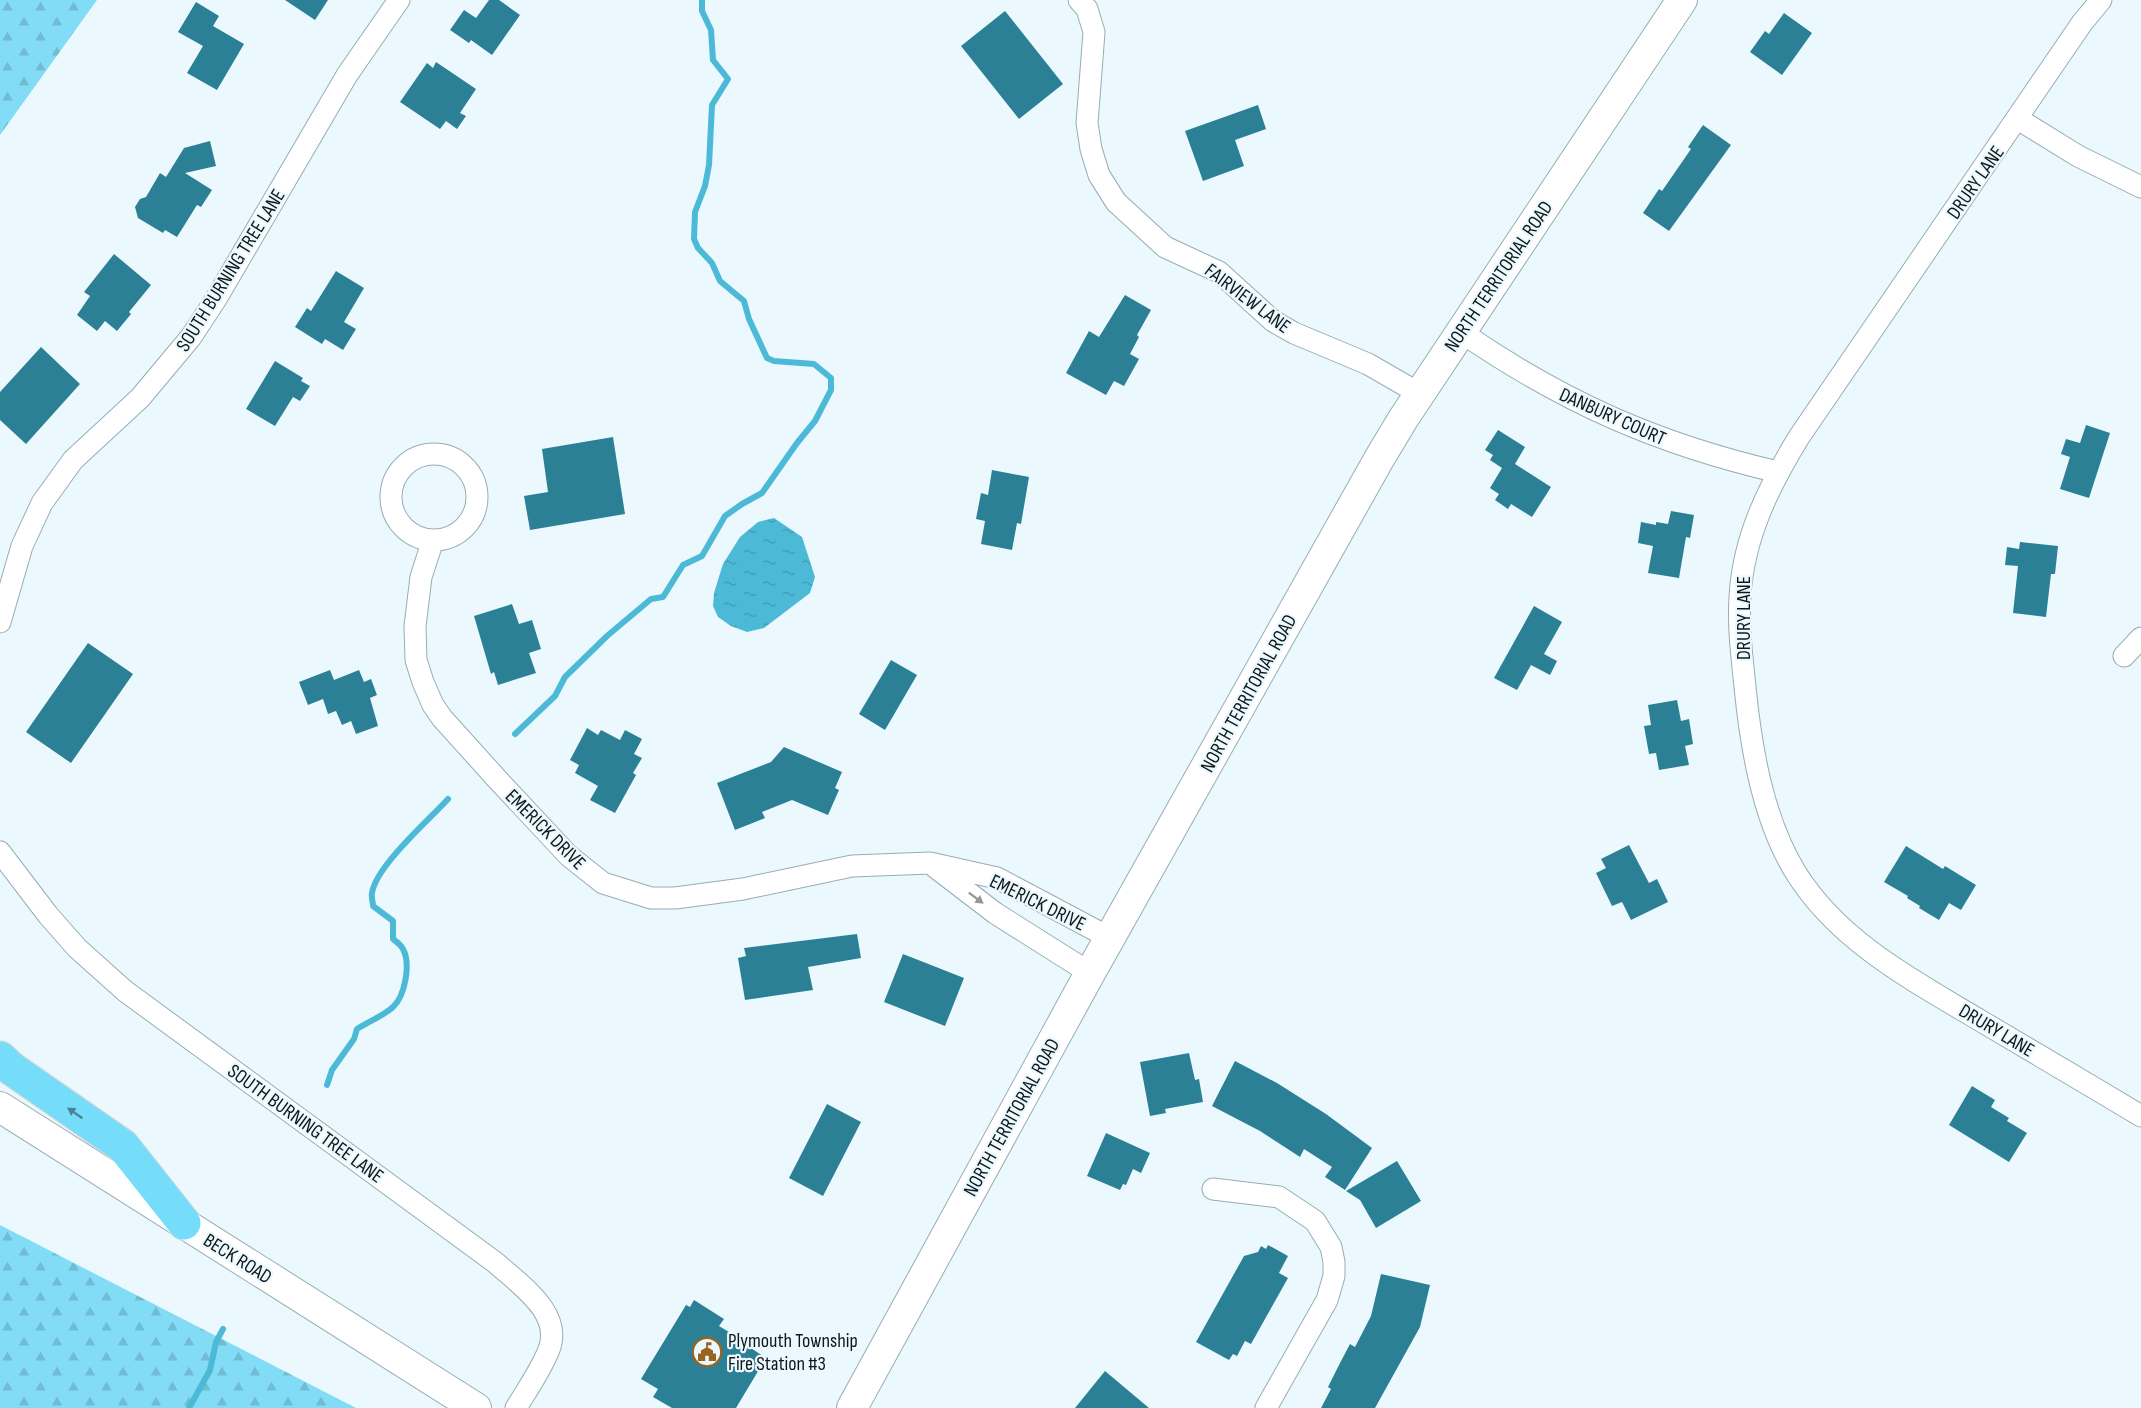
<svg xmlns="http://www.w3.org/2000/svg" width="2141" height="1408" font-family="'Sofia Sans Condensed',sans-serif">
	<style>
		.forest { fill: url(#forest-firs) }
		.water { fill: url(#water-ripples) }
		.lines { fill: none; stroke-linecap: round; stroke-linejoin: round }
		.stream { stroke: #4cbad7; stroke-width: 6 }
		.building { fill: #2b8096 }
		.street-casing { stroke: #96adb5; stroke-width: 23 }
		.secondary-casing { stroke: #96adb5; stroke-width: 32 }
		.highway-casing { stroke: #d4d5d6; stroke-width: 35 }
		.street { stroke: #fff; stroke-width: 21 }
		.secondary { stroke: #fff; stroke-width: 30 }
		.highway { stroke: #75ddfa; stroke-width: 33 }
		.oneway { fill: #939798 }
		.oneway2 { fill: #478495 }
		.labels { text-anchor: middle; stroke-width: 4.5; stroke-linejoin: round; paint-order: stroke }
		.street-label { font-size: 20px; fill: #0e171a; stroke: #ebf9fe }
		.poi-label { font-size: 20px; fill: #0e171a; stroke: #ebf9fe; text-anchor: start }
	</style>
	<defs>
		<pattern id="forest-firs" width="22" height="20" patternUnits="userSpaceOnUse" patternTransform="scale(1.5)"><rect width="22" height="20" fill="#83dcf6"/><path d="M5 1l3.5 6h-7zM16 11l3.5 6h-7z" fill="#70bcd2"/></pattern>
		<pattern id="water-ripples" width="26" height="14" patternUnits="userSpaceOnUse" patternTransform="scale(1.5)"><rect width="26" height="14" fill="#4cbad7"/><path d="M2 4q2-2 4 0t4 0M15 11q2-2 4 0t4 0" fill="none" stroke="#419fb8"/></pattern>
	</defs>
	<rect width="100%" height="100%" fill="#ebf9fe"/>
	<path class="forest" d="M0,0H97L0,135Z
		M0,1225L356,1408H0Z"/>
	<path class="water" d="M774,518L802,537L815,577L810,593L764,628L747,632L731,626L718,617L713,606L714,593L723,564L740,537L758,522Z"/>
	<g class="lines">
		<path class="stream" d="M515,734L555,696L565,677L607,636L651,599L663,597L683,565L702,556L725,516L742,504L762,493L797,443L815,421L831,390V378L814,364L774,361L767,358L749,319L744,301L720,281L712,263L698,248L694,239L695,212L705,186L709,165L712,105L728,79L713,60L711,30L702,11V0
			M327,1085L332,1070L354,1039L357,1029C368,1022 383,1016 393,1007C405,996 411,964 403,949C401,945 397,942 393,939V921L373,906C373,902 371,897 372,893C376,866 429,820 448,799
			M189,1408L210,1370L216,1342L223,1329"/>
	</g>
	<path class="building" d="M285,0H328L315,20Z
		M489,0H499L520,15L492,55L471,40L469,43L450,30L464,10L476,18Z
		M196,2L219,16L213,26L244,44L217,90L187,73L203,46L178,32Z
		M1005,11L1063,84L1019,119L961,46Z
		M1784,13L1812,33L1782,75L1750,52L1765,31L1769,34Z
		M436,62L476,89L460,113L466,116L457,129L446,121L440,129L400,102L427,63L433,68Z
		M1258,105L1266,129L1235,140L1244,166L1203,181L1185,131Z
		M1703,125L1731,145L1669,231L1643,213L1659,189L1662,191L1691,149L1688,147Z
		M210,141L216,166L185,173L212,190L201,207L197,205L177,237L165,230L163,233L138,218L135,207L140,199L146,197L160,173L166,177L184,148Z
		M114,254L151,285L129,312L131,314L117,331L105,321L97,331L77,315L90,296L84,292Z
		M336,271L364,288L344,322L356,329L343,350L325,339L322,344L295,327L307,308L311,311Z
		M1125,295L1151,310L1137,335L1139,337L1130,354L1139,359L1124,386L1114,381L1106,395L1066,373L1089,331L1099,337Z
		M41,347L80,384L26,444L0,420V392Z
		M275,361L303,378L301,381L310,386L300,401L293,397L275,426L246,409Z
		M2086,425L2110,433L2089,498L2060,489L2070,457L2061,454L2066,439L2080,443Z
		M1498,430L1525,447L1515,464L1551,487L1532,517L1511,504L1508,509L1495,500L1499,494L1490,488L1502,468L1490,460L1493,455L1485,450Z
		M613,437L625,514L530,530L524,496L548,492L542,449Z
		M992,470L1029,477L1021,524L1017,523L1012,550L981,544L985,521L976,519L981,493L988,495Z
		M1671,511L1694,515L1690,538L1686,537L1679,578L1648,573L1653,546L1638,543L1641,522L1656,525V522L1668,524Z
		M2020,542L2058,546L2055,574H2051L2046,617L2013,613L2018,566L2005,565L2007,547L2019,549Z
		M512,604L519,624L532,620L541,649L529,653L536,673L498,685L494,672L491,674L474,616Z
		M1534,606L1562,622L1544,654L1557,661L1550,675L1531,665L1517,690L1494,678Z
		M88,643L133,674L71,763L26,732Z
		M891,660L917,675L885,730L859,714Z
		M330,670L334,680L359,670L364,682L371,679L377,695L370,698L378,726L356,734L351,721L342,725L336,711L328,714L323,699L308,705L299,682Z
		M1677,700L1681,721L1689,719L1693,744L1685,746L1689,765L1659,770L1656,753L1649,754L1644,726L1651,725L1648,705Z
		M587,728L598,735L601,730L620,740L625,730L642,739L634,754L642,758L633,773L636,775L615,813L590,800L598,786L575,773L579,765L570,760Z
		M784,747L842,772L835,788L839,790L828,815L792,800L762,812L765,818L735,830L717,783L771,762Z
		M1629,845L1649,883L1657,879L1668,902L1631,920L1622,902L1612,906L1596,873L1606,868L1601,859Z
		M1906,846L1943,869L1945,866L1976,885L1961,910L1949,903L1939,920L1919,908L1920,906L1907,898L1908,896L1884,882Z
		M857,934L861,958L808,967L813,990L745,1000L738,958L746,956L744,948Z
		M903,954L964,978L945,1026L884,1002Z
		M1189,1053L1195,1080L1199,1079L1203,1102L1165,1109L1166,1113L1150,1116L1140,1062Z
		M1235,1061L1277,1083L1326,1114L1372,1148L1345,1190L1325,1177L1332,1167L1304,1149L1300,1157L1260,1131L1212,1106Z
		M1972,1086L1995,1100L1991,1107L2009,1118L2007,1121L2027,1133L2009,1162L1949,1125Z
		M827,1104L861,1122L823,1196L789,1178Z
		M1106,1133L1150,1153L1141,1173L1133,1169L1126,1185L1123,1184L1120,1190L1087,1176Z
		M1397,1161L1421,1201L1376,1228L1360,1200L1346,1191Z
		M1268,1245L1288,1256L1279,1273L1288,1278L1251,1344L1245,1341L1237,1356L1233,1354L1229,1360L1196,1342L1244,1256L1258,1252L1261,1246L1266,1249Z
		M1381,1274L1430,1285L1420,1327L1375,1408H1321L1331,1389L1328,1387L1340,1363L1350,1344L1355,1347L1371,1316Z
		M694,1300L724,1319L719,1326L749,1344L748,1346L766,1358L736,1408H672L653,1397L658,1389L641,1379L686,1305L690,1307Z
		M1105,1371L1149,1408H1075Z"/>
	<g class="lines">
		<g class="street-casing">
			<path id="street" d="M1079,0L1087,9L1094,32L1087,123L1091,149L1099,175L1116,202L1165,247L1219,272L1273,321L1294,333L1368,364L1420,394
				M2101,0L2082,23L1799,437C1769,486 1743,538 1740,597C1738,627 1742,657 1745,687C1751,748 1763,820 1796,873C1839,942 1914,981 1981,1021C2035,1053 2088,1084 2141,1116
				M2018,119L2078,156L2141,187
				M1461,332C1563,402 1657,444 1778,472
				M391 497a43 43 0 1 1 86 0a43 43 0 1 1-86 0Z
				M433,540L421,577L415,626L416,660L423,682L433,705L442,718L497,779L569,856L603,883L651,898H675L743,889L852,866L930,863L997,878L1110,938
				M0,622L22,546L42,503L73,460L140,398L191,337L216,299L347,75L399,0
				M2124,656L2141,638
				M0,852L48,915L77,948L125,991L496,1263C520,1285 565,1314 548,1352C540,1371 527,1390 516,1408
				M935,867L995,913L1090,973
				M1213,1189L1279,1197L1315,1221L1331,1247L1334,1262V1276L1327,1300L1266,1408"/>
		</g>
		<g class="secondary-casing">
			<path id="secondary" d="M0,1107L476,1408
				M852,1408L1090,973L1379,459L1403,419L1682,0"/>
		</g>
		<g class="highway-casing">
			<path id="highway" d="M0,1058L12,1069L123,1146L184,1223"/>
		</g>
		<use href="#street" class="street"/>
		<use href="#secondary" class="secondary"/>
		<use href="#highway" class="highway"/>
	</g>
	<defs><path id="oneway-solid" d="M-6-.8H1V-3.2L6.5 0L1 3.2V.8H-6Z" transform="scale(1.5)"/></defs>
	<use class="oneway" href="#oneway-solid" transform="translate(976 898) rotate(37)"/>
	<use class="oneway2" href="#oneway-solid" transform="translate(75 1113) rotate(-145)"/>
	<defs>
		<g id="civic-ring" transform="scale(1.5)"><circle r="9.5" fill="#ebf9fe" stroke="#9b641e" stroke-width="1.5"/><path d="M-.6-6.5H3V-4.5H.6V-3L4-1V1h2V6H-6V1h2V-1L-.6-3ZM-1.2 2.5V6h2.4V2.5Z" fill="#9b641e"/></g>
	</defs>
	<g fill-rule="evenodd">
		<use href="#civic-ring" x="707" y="1352"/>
	</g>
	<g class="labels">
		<g class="street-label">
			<text transform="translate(1975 182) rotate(-55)" y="7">DRURY LANE</text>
			<text transform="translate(230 270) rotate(-58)" y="7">SOUTH BURNING TREE LANE</text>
			<text transform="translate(1498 276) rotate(-56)" y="7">NORTH TERRITORIAL ROAD</text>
			<text transform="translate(1248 298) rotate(37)" y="7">FAIRVIEW LANE</text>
			<text transform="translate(1613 416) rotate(24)" y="7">DANBURY COURT</text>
			<text transform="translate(1743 618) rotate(-90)" y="7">DRURY LANE</text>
			<text transform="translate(1248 693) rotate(-61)" y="7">NORTH TERRITORIAL ROAD</text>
			<text transform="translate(546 829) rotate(45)" y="7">EMERICK DRIVE</text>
			<text transform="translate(1038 902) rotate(26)" y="7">EMERICK DRIVE</text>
			<text transform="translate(1997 1030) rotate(31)" y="7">DRURY LANE</text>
			<text transform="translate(1011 1117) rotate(-61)" y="7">NORTH TERRITORIAL ROAD</text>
			<text transform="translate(306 1123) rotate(36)" y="7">SOUTH BURNING TREE LANE</text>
			<text transform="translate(238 1258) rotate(32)" y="7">BECK ROAD</text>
		</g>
		<g class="poi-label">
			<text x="728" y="1347">Plymouth Township<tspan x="728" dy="23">Fire Station #3</tspan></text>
		</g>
	</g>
</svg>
